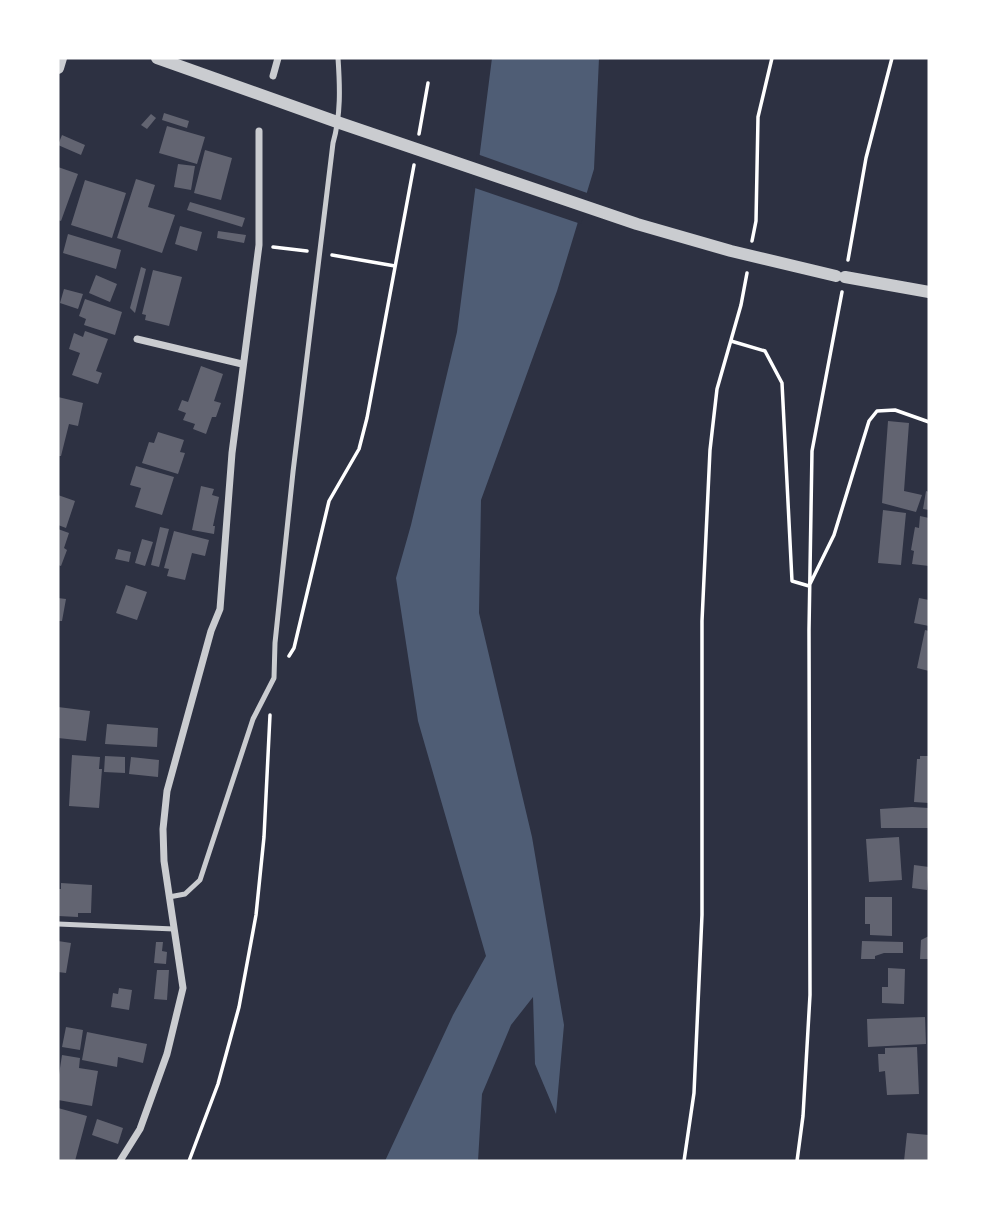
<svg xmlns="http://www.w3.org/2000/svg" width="987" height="1219" font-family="Ubuntu,sans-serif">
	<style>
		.water { fill: #4f5d75 }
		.pier { fill: #2d3142 }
		.building { fill: #626471 }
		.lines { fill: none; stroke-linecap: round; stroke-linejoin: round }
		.path { stroke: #fff; stroke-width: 3.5 }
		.service { stroke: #caccd0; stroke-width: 5 }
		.minor { stroke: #caccd0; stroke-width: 7 }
		.tertiary { stroke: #caccd0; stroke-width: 12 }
	</style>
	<rect width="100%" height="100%" fill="#2d3142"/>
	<path class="water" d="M492,58H599L594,169L557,291L481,500L479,613L532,837L564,1025L556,1114L535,1064L533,997L511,1025L482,1094L478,1161H385L453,1015L486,956L418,721L396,578L411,525L457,332Z"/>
	<path class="pier" d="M477,154L590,194L581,224L472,187Z"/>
	<path class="building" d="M164,113L189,121L187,128L162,120Z
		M151,114L156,118L147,129L141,125Z
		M167,126L205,137L197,164L159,153Z
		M62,135L85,145L81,155L58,145Z
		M205,150L232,158L221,200L194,193Z
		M178,164L195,166L191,190L174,187Z
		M58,167L78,174L61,221L58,220Z
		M136,179L155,185L148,207L175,215L162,253L117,238Z
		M85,180L126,193L112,238L71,225Z
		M190,202L245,218L242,227L187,210Z
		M180,226L202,232L197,251L175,244Z
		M218,231L246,235L244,243L217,238Z
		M68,234L121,250L116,269L63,253Z
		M141,267L146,269L135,313L130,308Z
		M153,270L182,277L169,326L145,320L146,315L142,314Z
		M96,275L117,284L110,302L89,293Z
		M64,289L83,294L78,309L60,303Z
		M85,299L122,312L115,335L84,325L86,319L79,316Z
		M85,331L108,339L96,371L102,373L98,384L72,375L80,353L69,349L74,333L83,337Z
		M201,366L223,374L214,401L221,403L216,417H212L206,434L193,429L195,424L183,420L186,413L178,410L182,400L188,402Z
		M58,397L83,403L78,426L69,424L61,456H58Z
		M888,421L909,423L904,491L922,495L916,512L882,503Z
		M158,432L184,440L180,452L185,453L178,474L142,463L149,442L154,443Z
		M136,466L174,477L162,515L135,507L141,488L130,485Z
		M201,486L214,489L212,495L219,497L213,526H215L214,534L192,530Z
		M926,491L929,492V510L923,509Z
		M58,495L75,501L66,528L58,525Z
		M883,510L906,513L901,565L878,563Z
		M920,516L929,518V566L912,564L914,551L911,550L915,527L919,528Z
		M160,527L169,529L159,567L151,565Z
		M58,529L69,533L64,548L67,550L61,566L58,565Z
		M174,531L209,540L205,556L192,553L185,580L167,576L169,569L164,568Z
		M142,539L153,542L145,566L135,563Z
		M118,549L131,552L129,562L115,559Z
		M126,585L147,592L137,620L116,613Z
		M58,598L66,599L62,621H58Z
		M919,598L929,600V626L914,623Z
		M925,630L929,631V671L917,668Z
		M58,707L90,711L86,741L58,738Z
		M107,724L158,728L157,747L105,744Z
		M72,755L100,757L99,769H102L99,808L69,806Z
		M105,756L125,757V773L104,772Z
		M920,756H929V803L914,802L917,759H920Z
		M131,757L159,760L158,777L129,774Z
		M912,807L929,808V828H881L880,809Z
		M899,837L902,880L869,882L866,839Z
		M914,865L929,867L927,890L912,888Z
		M61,883L92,885L91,913H78V917L58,916V889H61Z
		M865,897H892V936L870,935V924H865Z
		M929,936V959H920L921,940Z
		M58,941L71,943L66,973L58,972Z
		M862,941L903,942V953H884L875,956V959H861Z
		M156,942H163L162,951L167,952L166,964L154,963Z
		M888,968L905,969L904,1004L882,1003V987H888Z
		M157,970H169L167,1000L154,999Z
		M119,988L132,990L129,1010L111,1007L113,993L118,994Z
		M925,1017L926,1044L868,1047L867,1019Z
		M66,1027L83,1030L80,1050L62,1047Z
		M87,1032L147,1044L143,1063L118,1057L117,1067L82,1060Z
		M917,1047L919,1094L887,1095L885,1071L879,1072L878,1054H885V1048Z
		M62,1055L80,1058L79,1068L98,1071L92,1106L58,1100V1081Z
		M58,1108L87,1116L75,1161H58Z
		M97,1119L123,1128L118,1144L92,1135Z
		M907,1133L929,1135V1161H904Z"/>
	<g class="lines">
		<path class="path" d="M419,134L428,83
			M752,241L756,221L758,117L772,58
			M273,247L307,251
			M332,255L395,266
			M848,260L866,158L892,58
			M731,341L765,351L782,383L792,581L809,586L834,535L869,421L877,411L895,410L929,422
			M289,656L294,648L329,501L359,449L367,418L414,165
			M189,1161L218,1084L239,1007L256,915L264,837L270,715
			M684,1161L694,1093L702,915V621L710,450L717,389L741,305L747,273
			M797,1161L803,1116L810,995L809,630L812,451L842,292"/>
		<path class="service" d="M169,897L185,894L200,880L253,719L274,678L275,643L293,472L333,143C341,115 340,87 338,58
			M58,924L174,929"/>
		<path class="minor" d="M273,76L278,58
			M137,339L242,364
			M120,1161L140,1129L167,1054L183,988L164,861L163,829L167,791L211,631L220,609L232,453L259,245V131"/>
		<path class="tertiary" d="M157,58L337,122L637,224L731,251L836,276
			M58,68L61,58
			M845,277L929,292"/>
	</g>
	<rect width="987" height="1219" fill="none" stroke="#ffffff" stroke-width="119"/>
</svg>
